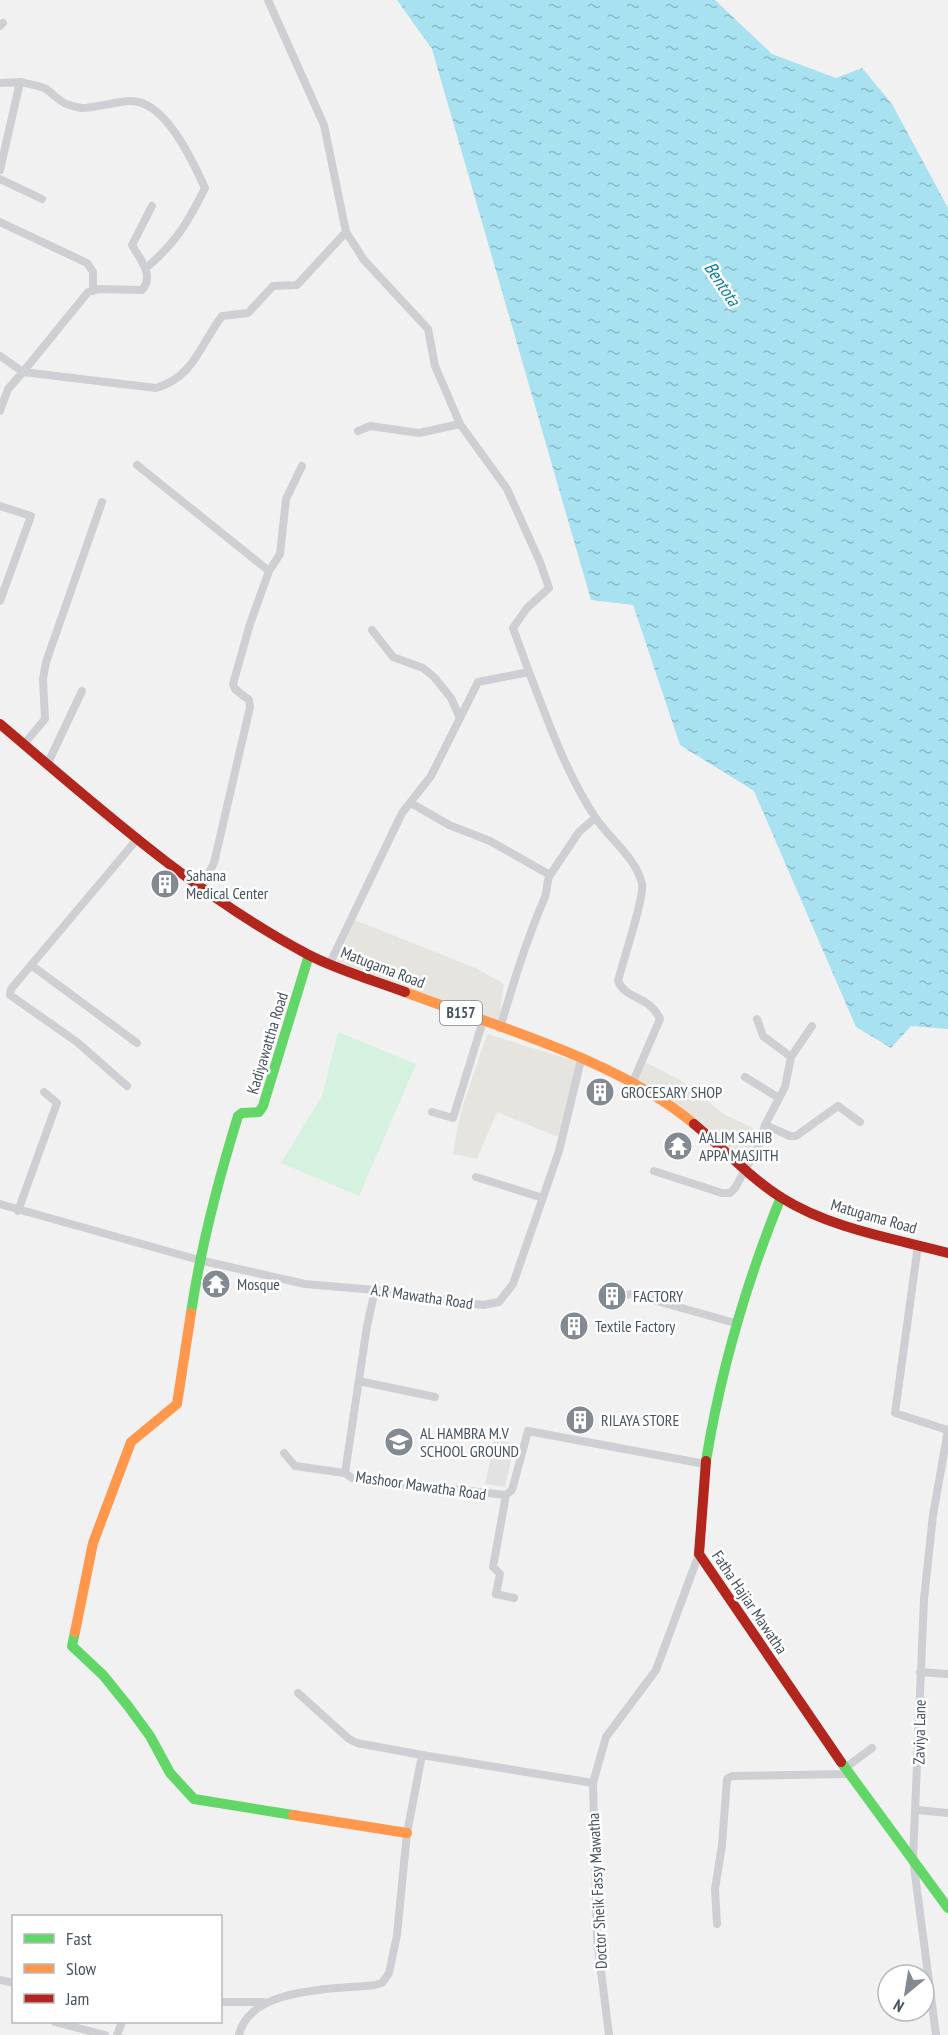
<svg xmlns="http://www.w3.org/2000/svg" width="948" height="2035" font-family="'PT Sans Narrow',sans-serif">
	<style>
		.commercial { fill: #e6e4df }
		.education { fill: #e3e2e3 }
		.green { fill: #d5f1df }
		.water { fill: url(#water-ripples) }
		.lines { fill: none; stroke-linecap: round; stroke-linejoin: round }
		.street { stroke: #cdcfd2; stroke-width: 8 }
		.fast { stroke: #63d668; stroke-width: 10 }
		.slow { stroke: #ff974d; stroke-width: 10 }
		.jam { stroke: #b3261e; stroke-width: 10 }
		.labels { text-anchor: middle; stroke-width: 5; stroke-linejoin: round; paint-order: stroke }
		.shield { fill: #fff; stroke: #7e878e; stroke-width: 1.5 }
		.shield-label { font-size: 15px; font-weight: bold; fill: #47535e }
		.poi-label { font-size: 16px; fill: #47535e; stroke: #fff; text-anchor: start }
		.street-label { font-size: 16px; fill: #47535e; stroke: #fff }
		.water-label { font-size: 18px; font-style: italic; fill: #0881a1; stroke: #fff }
	</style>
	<defs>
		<pattern id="water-ripples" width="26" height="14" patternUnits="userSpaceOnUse" patternTransform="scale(1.5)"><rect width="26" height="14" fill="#a8e1f0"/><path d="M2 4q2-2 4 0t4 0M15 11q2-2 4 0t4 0" fill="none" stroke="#8bb9c6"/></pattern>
	</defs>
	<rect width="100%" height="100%" fill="#f2f1f1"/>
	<path class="commercial" d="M355,920L478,969L504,984L499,1022L336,962Z
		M487,1034L578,1062L558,1137L497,1112L477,1159L453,1154L460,1115Z
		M645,1062L680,1080L724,1114L753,1128L757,1149L746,1165L636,1084Z"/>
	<path class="education" d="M495,1438L515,1444L505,1487L485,1484Z"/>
	<path class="green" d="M338,1032L416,1064L359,1196L281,1163L322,1096Z"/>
	<path class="water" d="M397,0H715L772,54L836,78L862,68L892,104L948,208V1029L911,1026L891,1048L856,1027L754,791L680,745L633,605L591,600L432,49Z"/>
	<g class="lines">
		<path class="street" d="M268,0L324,125L346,232L364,260L428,329L435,366L460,424L507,489L540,562L549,588L527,608L513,628L529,672
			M0,26L3,23
			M0,83L20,82
			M0,170L20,82C28,84 39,85 46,89C62,101 60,104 81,108C90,109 117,101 131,101C166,101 193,162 205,188C188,222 176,243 146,268
			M0,179L42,199
			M0,222L87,263L93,272V291
			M0,356L23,372L88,292L99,289L142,290C155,276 140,259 132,245L152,206
			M0,411L8,389L23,372L156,388C194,377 200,345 222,316L248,313L273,286L297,285L346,232
			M358,431L370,426L419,433L460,424
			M137,465L269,571
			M0,506L31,516L0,601
			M372,630L393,657L423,668L434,677L451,698L460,718
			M24,744L45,719L43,679L46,662L102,502
			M48,763L82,691
			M411,803L449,825L490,841L550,875C546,882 548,889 545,897C526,941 514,981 500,1028
			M550,875L579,832L595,818
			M201,888L214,863L250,707L249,700L235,689L233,684L250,624L269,571L280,554L286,499L302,466
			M330,963L402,813L431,776L478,682L529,672C548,721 566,773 595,817C609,839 636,857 642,884C645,896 622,964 618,981C627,1001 648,994 660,1019L632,1084
			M31,965L137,1043
			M791,1057L812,1026
			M745,1077L779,1098
			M127,1086L77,1042L10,995L11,989L138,838
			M432,1112L453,1118L483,1021
			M765,1125L790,1136H796L838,1106L860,1122
			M654,1171L722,1193H730L735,1188L759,1145L765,1125L785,1087L791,1057L763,1036L757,1019
			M476,1177L543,1198
			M0,1204L199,1260L305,1284L375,1290L483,1305L499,1302L513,1284L559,1151L581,1060
			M18,1211L57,1103L44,1092
			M918,1245L895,1413L947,1430
			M375,1290L367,1326L345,1473L352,1478L506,1495L512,1490L528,1431L705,1464
			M625,1295L632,1294L735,1323
			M359,1381L435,1397
			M284,1453L295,1466L345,1473
			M506,1495L493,1567L500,1574L496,1594L514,1598
			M920,1672L948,1674
			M298,1693L349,1739L357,1743L422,1755
			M845,1768L872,1748
			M917,1810L948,1813
			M717,1924L715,1889L722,1845L727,1779L732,1776L849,1774
			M0,1980L14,1983
			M220,2002H263
			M55,2022L105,2035
			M117,2035L122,2022
			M239,2035C250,1986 335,1990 375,1985L382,1983L389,1973L397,1935L407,1833L422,1755L593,1783
			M609,2035L597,1939L593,1783L606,1737L656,1670L699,1554
			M936,2035L913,1859L924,1599L933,1515L948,1430"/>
		<path class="fast" d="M191,1313C201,1245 218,1181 238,1116L242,1113L259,1112L263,1106L309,955
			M706,1461C721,1369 746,1283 781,1197
			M75,1632L72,1646L103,1675L128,1706L150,1736L170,1773L194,1799L293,1815
			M841,1762L948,1908"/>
		<path class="slow" d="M405,992C497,1027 618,1060 694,1124
			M75,1632L93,1543L131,1442L177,1404L191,1313
			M293,1815L407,1833"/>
		<path class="jam" d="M0,724C97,806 194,894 307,954C337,970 373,980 405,992
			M694,1124C723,1148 750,1178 782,1198C832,1229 892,1238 948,1253
			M706,1461L699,1554L841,1762"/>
	</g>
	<defs>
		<g id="building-disc" transform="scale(1.5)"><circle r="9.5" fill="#838a91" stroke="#fff"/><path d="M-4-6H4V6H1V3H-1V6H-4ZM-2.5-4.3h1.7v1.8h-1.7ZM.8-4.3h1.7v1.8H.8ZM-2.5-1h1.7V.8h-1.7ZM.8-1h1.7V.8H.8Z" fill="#fff"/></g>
		<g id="temple-disc" transform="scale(1.5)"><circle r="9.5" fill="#838a91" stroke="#fff"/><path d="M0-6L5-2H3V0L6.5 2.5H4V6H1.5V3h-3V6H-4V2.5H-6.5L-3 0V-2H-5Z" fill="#fff"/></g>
		<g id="school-disc" transform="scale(1.5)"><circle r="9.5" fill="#838a91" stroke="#fff"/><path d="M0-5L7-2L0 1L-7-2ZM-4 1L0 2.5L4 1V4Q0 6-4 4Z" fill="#fff"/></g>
	</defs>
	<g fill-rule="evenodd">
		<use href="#building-disc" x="165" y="884"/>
		<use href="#building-disc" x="600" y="1092"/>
		<use href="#temple-disc" x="678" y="1146"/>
		<use href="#temple-disc" x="216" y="1284"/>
		<use href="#building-disc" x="612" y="1296"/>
		<use href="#building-disc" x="574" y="1326"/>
		<use href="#building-disc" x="580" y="1420"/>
		<use href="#school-disc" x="399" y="1442"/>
	</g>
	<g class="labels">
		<rect class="shield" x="440" y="1001" width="42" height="24" rx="4.5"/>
		<g class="shield-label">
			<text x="461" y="1018">B157</text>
		</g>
		<g class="poi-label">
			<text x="186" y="881">Sahana<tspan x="186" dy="18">Medical Center</tspan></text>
			<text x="621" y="1098">GROCESARY SHOP</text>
			<text x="699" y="1143">AALIM SAHIB<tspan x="699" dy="18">APPA MASJITH</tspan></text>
			<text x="237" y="1290">Mosque</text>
			<text x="633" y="1302">FACTORY</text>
			<text x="595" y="1332">Textile Factory</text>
			<text x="601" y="1426">RILAYA STORE</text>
			<text x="420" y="1439">AL HAMBRA M.V<tspan x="420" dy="18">SCHOOL GROUND</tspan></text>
		</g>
		<g class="street-label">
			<text transform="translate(383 967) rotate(21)" y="6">Matugama Road</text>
			<text transform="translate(267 1043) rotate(-73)" y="6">Kadiyawattha Road</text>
			<text transform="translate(874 1216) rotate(16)" y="6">Matugama Road</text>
			<text transform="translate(422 1296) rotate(8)" y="6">A.R Mawatha Road</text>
			<text transform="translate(421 1485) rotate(8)" y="6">Mashoor Mawatha Road</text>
			<text transform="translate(750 1602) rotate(56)" y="6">Fatha Hajiar Mawatha</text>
			<text transform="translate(919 1732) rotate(-89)" y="6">Zaviya Lane</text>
			<text transform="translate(597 1891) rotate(-93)" y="6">Doctor Sheik Fassy Mawatha</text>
		</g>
		<g class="water-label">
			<text transform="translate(722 284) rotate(56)" y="6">Bentota</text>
		</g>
	</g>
	<rect x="12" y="1915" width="210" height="108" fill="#ffffff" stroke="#b5babf" stroke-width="1.5"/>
	<rect x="24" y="1934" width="30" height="9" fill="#63d668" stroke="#b5babf" stroke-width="1.5"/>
	<text x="66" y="1945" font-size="18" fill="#47535e">Fast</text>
	<rect x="24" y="1964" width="30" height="9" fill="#ff974d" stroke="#b5babf" stroke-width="1.5"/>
	<text x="66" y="1975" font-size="18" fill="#47535e">Slow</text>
	<rect x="24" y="1994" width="30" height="9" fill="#b3261e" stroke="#b5babf" stroke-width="1.5"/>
	<text x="66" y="2005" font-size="18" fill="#47535e">Jam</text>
	<g transform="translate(906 1993) rotate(210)"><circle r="28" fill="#ffffff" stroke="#b5babf" stroke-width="1.5"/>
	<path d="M0-4.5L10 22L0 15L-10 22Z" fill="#838a91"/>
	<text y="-9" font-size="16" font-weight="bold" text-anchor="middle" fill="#47535e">N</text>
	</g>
</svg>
